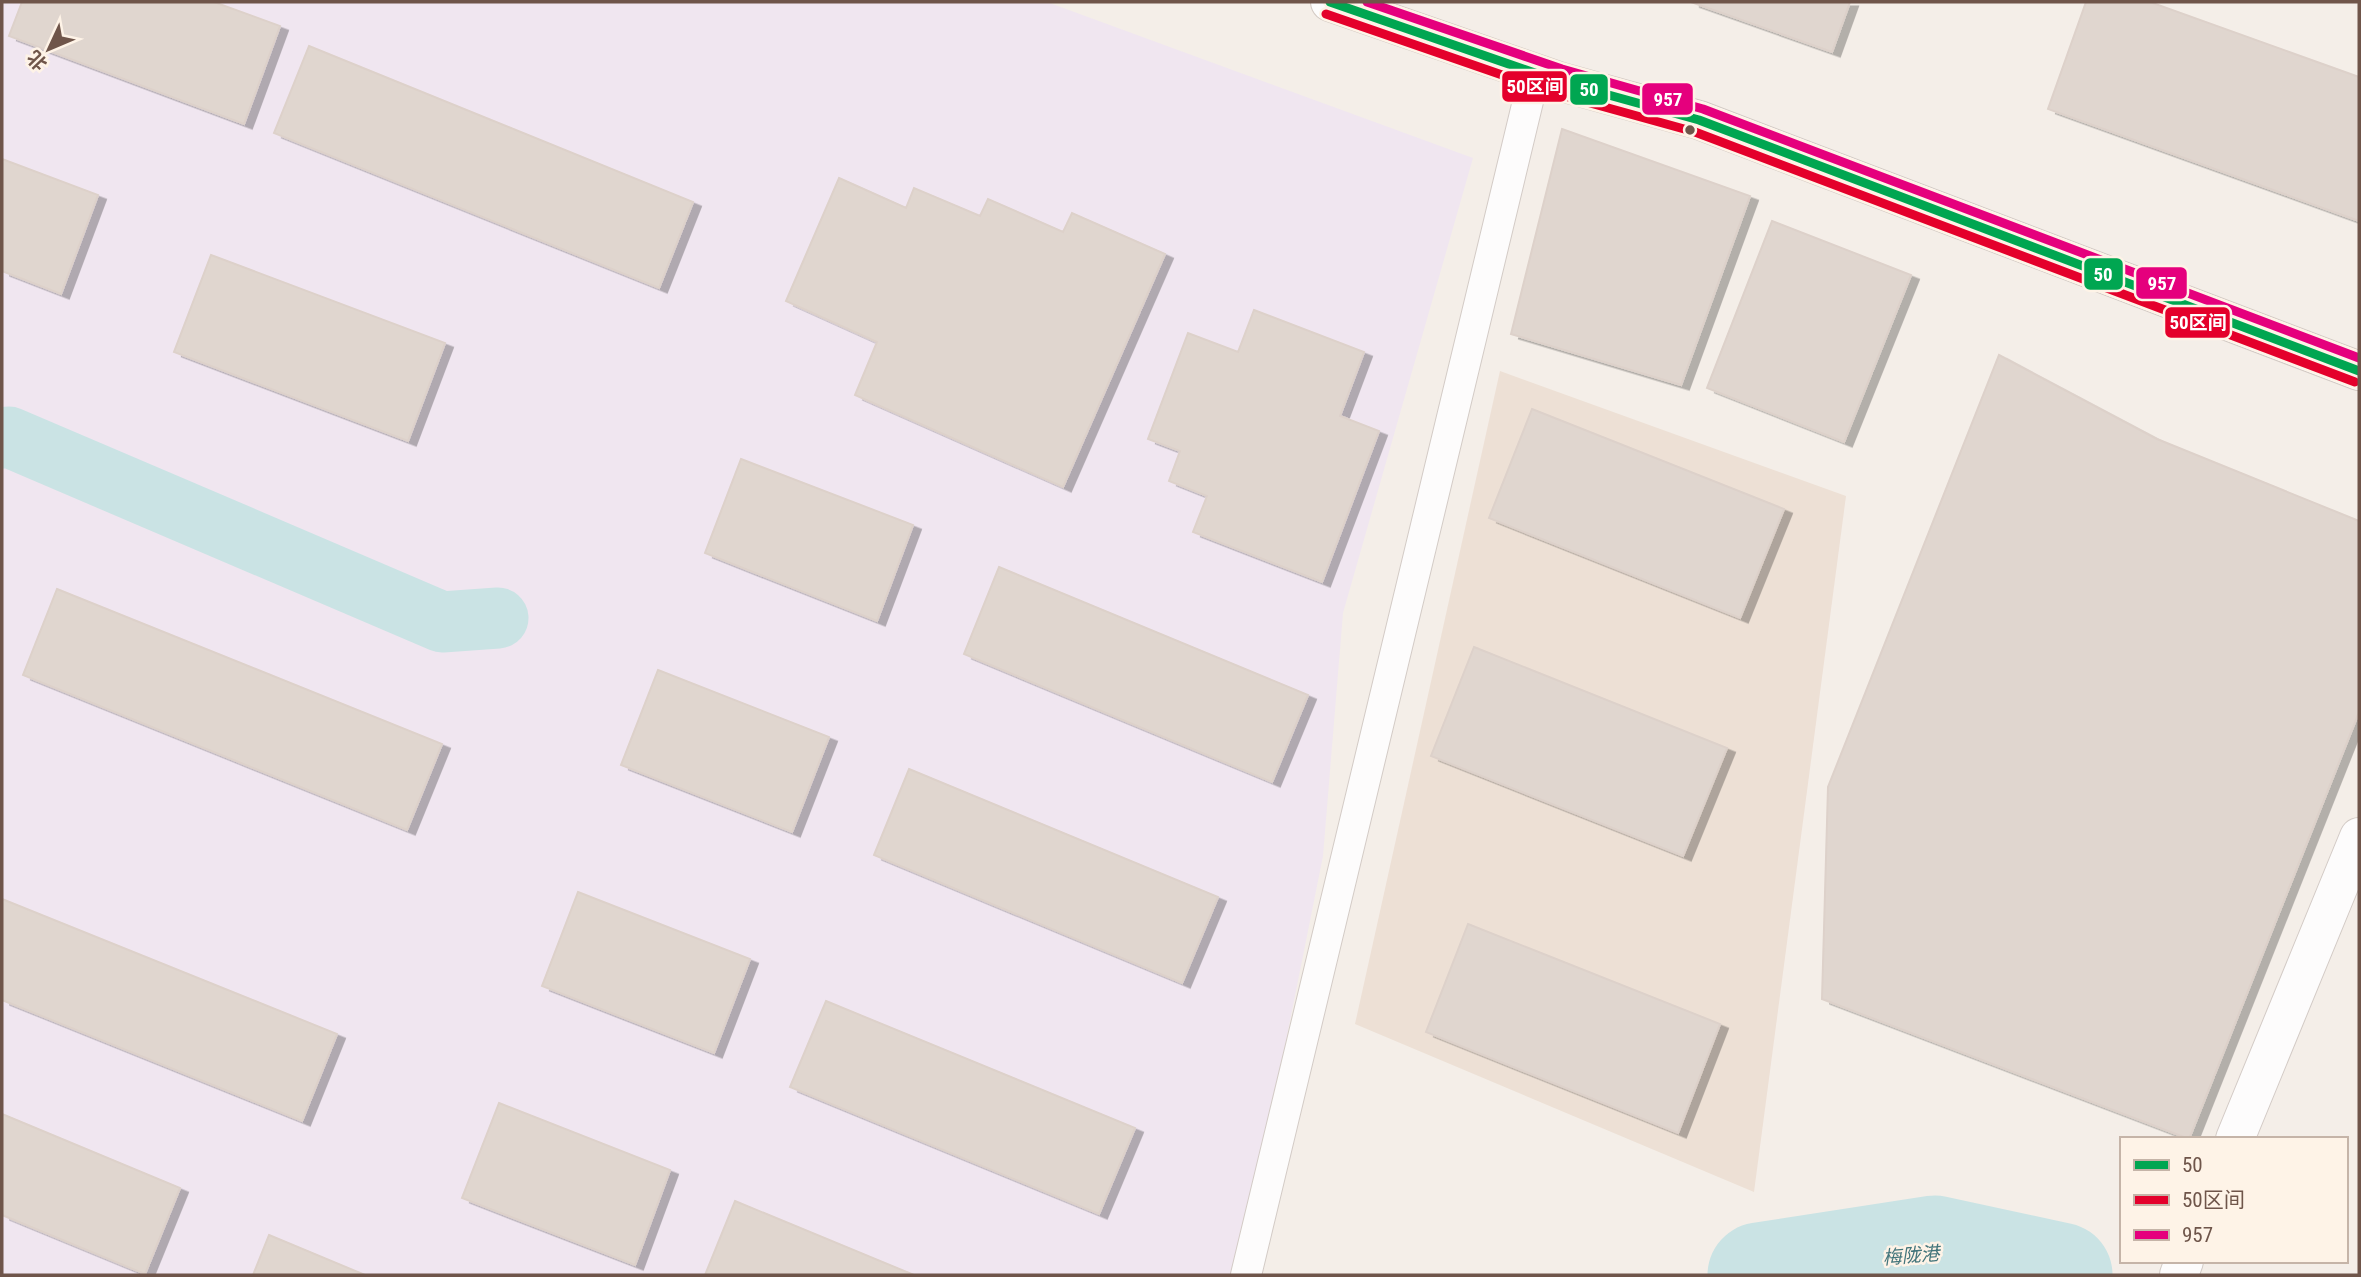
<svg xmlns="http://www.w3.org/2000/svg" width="2361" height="1277" font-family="'Roboto Condensed','Noto Sans SC',sans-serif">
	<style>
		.residential { fill: #ede0d5 }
		.education { fill: #f0e6f0 }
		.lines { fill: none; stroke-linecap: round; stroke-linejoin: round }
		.canal { stroke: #cae3e4; stroke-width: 61 }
		.river { stroke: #cae3e4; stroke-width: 105 }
		.building { fill: #e0d6cf; stroke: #ddd1ca; stroke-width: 2; filter: url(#shadow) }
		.lane-casing { stroke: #d3cbc6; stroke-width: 32 }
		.street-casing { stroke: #d3cbc6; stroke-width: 40 }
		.secondary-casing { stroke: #d3cac4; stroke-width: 40 }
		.lane { stroke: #fdfcfc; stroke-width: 30 }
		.street { stroke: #fdfcfc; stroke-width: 38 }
		.secondary { stroke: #fdfcfc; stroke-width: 38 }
		.bus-1-casing { stroke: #fef3e7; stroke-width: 14 }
		.bus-2-casing { stroke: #fef3e7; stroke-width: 14 }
		.bus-3-casing { stroke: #fef3e7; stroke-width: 14 }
		.bus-1 { stroke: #00a651; stroke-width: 9 }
		.bus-2 { stroke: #e4002b; stroke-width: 9 }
		.bus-3 { stroke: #e5007d; stroke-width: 9 }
		.bus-dot { fill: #6f554a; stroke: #fef3e7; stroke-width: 2.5 }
		.labels { text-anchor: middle; stroke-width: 5; stroke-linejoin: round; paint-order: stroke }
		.water-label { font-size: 19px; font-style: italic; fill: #43757b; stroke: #fef3e7 }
		.line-badge { stroke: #fef3e7; stroke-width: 2.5 }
		.badge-label { font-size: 19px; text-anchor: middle; font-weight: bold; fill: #fff }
	</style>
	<defs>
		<filter id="shadow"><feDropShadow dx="8" dy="4.5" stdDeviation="0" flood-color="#0004"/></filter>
	</defs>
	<rect width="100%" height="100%" fill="#f4eee8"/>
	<path class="residential" d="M1500,371L1846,496L1754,1192L1355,1024Z"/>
	<path class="education" d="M2,2H1047L1473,158L1343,613L1323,856L1239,1275H2Z"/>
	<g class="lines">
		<path class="canal" d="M2,438L9,437L442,622L498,618"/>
		<path class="river" d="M1760,1275L1935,1248L2060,1275"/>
	</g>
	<path class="building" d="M22,2H214L280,26L244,124L9,36Z
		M1691,2H1850L1832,52Z
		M2086,2H2150L2359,77V221L2048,109Z
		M309,46L693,202L659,288L274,133Z
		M1562,129L1750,196L1681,385L1511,334Z
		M2,159L98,195L61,294L2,271Z
		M839,178L906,208L914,188L980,216L988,199L1063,232L1072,213L1165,254L1063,487L855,395L877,342L786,301Z
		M1772,221L1911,275L1844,442L1707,388Z
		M211,255L445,343L408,441L174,352Z
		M1254,310L1364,352L1340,416L1379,431L1322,582L1193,532L1207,496L1169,481L1180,451L1148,439L1188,333L1238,352Z
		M1999,355L2157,439L2359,521V712L2189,1139L1822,999L1828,787Z
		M1532,409L1784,509L1740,618L1489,518Z
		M741,459L913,525L877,621L705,553Z
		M999,567L1308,695L1272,782L964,654Z
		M57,589L442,744L407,830L23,675Z
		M1474,647L1727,748L1683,856L1431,756Z
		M658,670L829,737L792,832L621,765Z
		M909,769L1218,897L1182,983L874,855Z
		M578,892L750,959L714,1053L542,986Z
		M2,899L337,1034L302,1121L2,1000Z
		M1468,924L1720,1024L1678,1133L1426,1032Z
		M826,1001L1135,1128L1099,1214L790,1087Z
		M499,1103L670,1170L635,1265L462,1198Z
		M2,1114L180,1188L145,1274L2,1215Z
		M735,1201L914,1275H705Z
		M269,1235L365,1275H253Z"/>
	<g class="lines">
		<g class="lane-casing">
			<path id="lane" d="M1246,1275L1535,72"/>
		</g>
		<g class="street-casing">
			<path id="street" d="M2235,1139L2359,837
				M2179,1275L2184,1261"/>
		</g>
		<g class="secondary-casing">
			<path id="secondary" d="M1330,2L1558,81L1699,120L2359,371"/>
		</g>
		<use href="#lane" class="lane"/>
		<use href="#street" class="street"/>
		<use href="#secondary" class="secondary"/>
		<g class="bus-1-casing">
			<path id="bus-1" d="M1330,2L1558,81L1699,120L2359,371"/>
		</g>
		<g class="bus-2-casing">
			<path id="bus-2" d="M1326,14L1554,93L1695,132L2355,382"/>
		</g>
		<g class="bus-3-casing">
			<path id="bus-3" d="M1367,2L1562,69L1703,109L2359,358"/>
		</g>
		<use href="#bus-1" class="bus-1"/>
		<use href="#bus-2" class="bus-2"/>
		<use href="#bus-3" class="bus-3"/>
	</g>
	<circle class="bus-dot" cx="1690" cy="130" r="6"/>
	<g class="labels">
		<g class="water-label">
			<text transform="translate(1911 1255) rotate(-5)" y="7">梅陇港</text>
		</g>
	</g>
	<g class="line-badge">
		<rect x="1501" y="70" width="67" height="33" rx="7" fill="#e4002b"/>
		<rect x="1569" y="73" width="40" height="33" rx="7" fill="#00a651"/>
		<rect x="1641" y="82" width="53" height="34" rx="7" fill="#e5007d"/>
		<rect x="2083" y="257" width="41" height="34" rx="7" fill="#00a651"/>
		<rect x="2135" y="266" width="53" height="34" rx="7" fill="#e5007d"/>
		<rect x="2164" y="306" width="67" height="33" rx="7" fill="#e4002b"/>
	</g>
	<g class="badge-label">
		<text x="1535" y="93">50区间</text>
		<text x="1589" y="96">50</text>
		<text x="1668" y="106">957</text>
		<text x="2103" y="281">50</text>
		<text x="2162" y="290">957</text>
		<text x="2198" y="329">50区间</text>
	</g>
	<rect width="2361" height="1277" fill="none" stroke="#6f554a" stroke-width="7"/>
	<rect x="2120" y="1137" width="228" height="126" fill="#fef3e7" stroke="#c5b4a8" stroke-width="2"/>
	<rect x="2134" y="1160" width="35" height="10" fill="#00a651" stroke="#c5b4a8" stroke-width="2"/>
	<text x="2182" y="1172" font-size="21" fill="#6f554a">50</text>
	<rect x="2134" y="1195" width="35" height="10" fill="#e4002b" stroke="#c5b4a8" stroke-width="2"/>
	<text x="2182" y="1207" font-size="21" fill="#6f554a">50区间</text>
	<rect x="2134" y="1230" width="35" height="10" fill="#e5007d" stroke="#c5b4a8" stroke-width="2"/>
	<text x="2182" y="1242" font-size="21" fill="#6f554a">957</text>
	<g transform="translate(49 49) rotate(226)" stroke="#fef3e7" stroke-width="5" paint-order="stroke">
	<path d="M0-5L12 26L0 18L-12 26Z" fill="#6f554a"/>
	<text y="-10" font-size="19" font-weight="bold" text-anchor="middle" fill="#6f554a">北</text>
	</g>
</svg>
